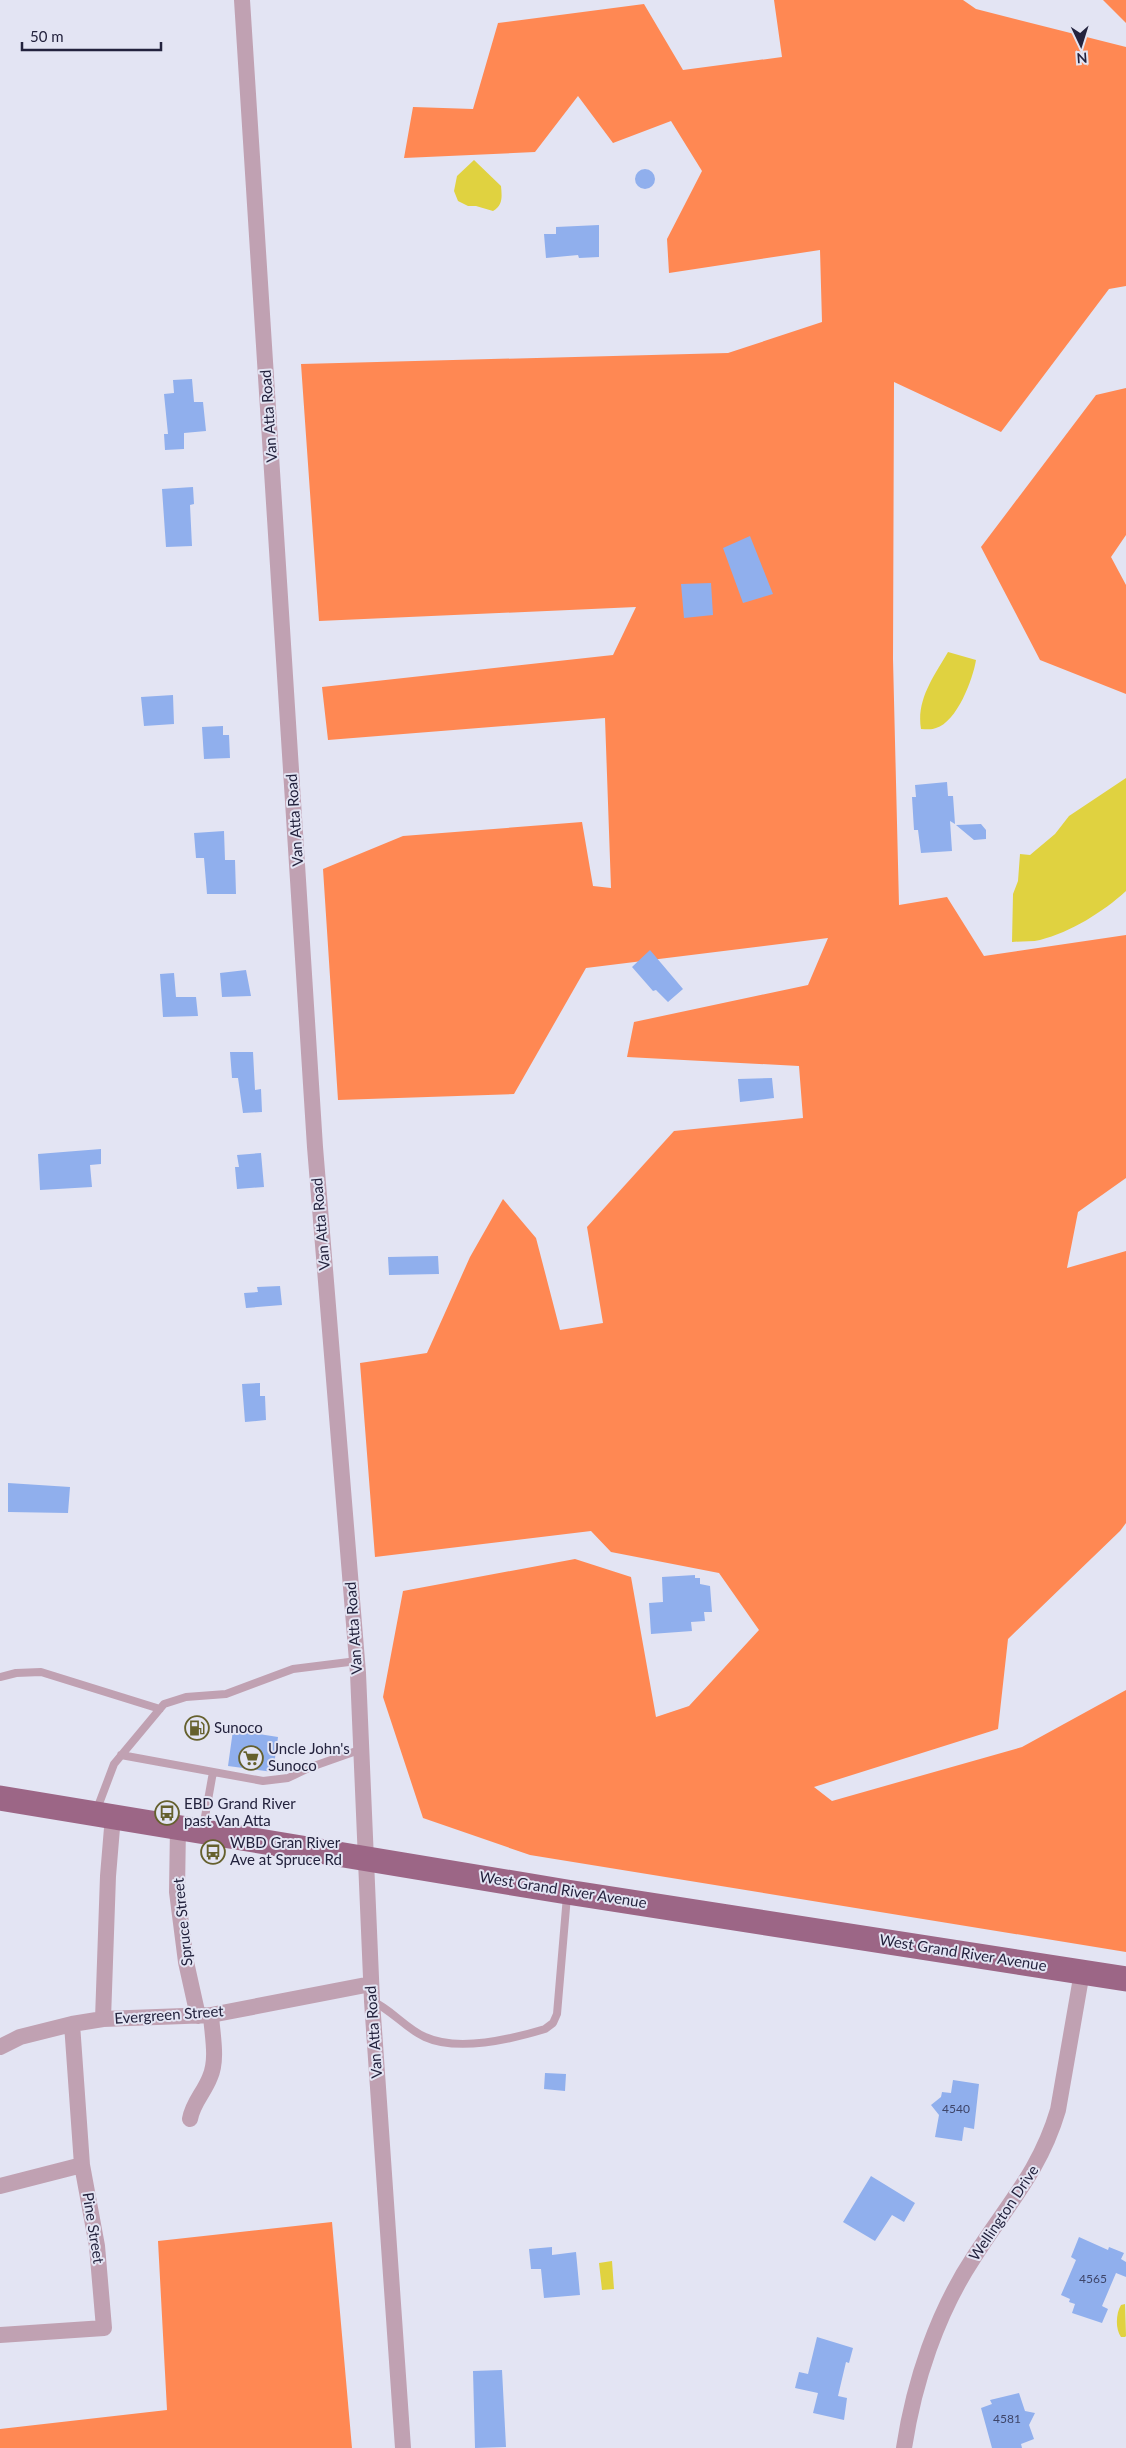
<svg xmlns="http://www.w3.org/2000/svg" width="1126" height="2448" font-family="Lato,sans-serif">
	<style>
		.forest { fill: #ff8853 }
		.water { fill: #e0d240 }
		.building { fill: #90afed }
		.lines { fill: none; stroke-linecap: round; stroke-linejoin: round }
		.service { stroke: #c0a1b2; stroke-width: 8 }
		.minor { stroke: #c0a1b2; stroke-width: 16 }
		.primary { stroke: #9c6686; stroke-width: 25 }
		.labels { text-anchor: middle; stroke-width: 4; stroke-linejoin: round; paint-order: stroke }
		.number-label { font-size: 12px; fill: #3e4569 }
		.street-label { font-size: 15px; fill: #23223d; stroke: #e3e4f3 }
		.poi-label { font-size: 15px; fill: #23223d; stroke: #e3e4f3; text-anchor: start }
	</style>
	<rect width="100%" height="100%" fill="#e3e4f3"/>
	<path class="forest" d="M774,0H963L976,9L1126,47V286L1109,289L1001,432L894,382L893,659L899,905L947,897L984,956L1126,935V1178L1078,1212L1067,1268L1126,1251V1523L1120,1531L1008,1639L998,1729L814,1787L832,1801L1022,1747L1126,1690V1952L530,1855L423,1818L383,1697L403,1591L575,1559L631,1577L656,1717L689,1706L759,1630L719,1573L611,1552L591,1531L375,1557L360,1363L427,1353L470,1257L503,1199L536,1238L560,1330L603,1323L587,1227L674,1131L803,1118L799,1066L627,1057L634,1022L808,985L828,938L586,968L514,1094L338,1100L323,869L403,836L582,822L593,886L611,888L605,718L328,740L322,687L613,655L636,607L319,621L301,364L728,353L822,322L820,250L669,273L667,239L702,171L671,121L613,143L578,96L535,152L404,158L413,107L473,109L498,23L644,4L683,70L782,57Z
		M1103,0H1126V23Z
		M1126,388V535L1111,557L1126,585V694L1040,660L981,547L1096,395Z
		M332,2222L352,2448H0V2429L167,2410L158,2241Z"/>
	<path class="water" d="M474,160L501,186C502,197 503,205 493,211L476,206H468L458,201L454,191L457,176Z
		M948,652L976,660C973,679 957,722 936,728C932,730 926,729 921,729C916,700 934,676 948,652Z
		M1126,778V891C1103,912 1071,932 1040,940C1032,942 1021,941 1012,942L1013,894L1018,881L1020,854L1030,855L1055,834L1069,816Z
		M612,2261L614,2289L602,2290L599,2263Z
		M1125,2304L1126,2336L1125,2337H1121C1115,2329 1116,2313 1121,2305Z"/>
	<path class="building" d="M635 179a10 10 0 1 1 20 0a10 10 0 1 1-20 0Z
		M599,225V257L579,258L578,255L546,258L544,234H556V227Z
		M192,379L194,402H203L206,431L184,433V449L165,450L164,434H168L164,394L174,393L173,380Z
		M193,487L194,504L190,505L192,546L166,547L162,489Z
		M750,536L773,594L743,603L723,548Z
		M711,583L713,615L684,618L681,584Z
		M173,695L174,724L144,726L141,697Z
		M223,726V735H229L230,758L204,759L202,727Z
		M947,782L948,796H953L955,824L950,821L952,851L921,853L918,830H914L912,797H916L915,785Z
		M981,824L986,830V839L974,840L956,825Z
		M224,831L225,860H235L236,894H207L204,858H196L194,833Z
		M650,950L683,989L668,1002L656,990L653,991L632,967Z
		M246,970L251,996L222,997L220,973Z
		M174,973L176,997H196L198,1016L163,1017L160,974Z
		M230,1052H253L255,1090L261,1089L262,1112L243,1113L238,1078H232Z
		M772,1078L774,1098L740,1102L738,1079Z
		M101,1149V1164L90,1165L92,1187L40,1190L38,1154Z
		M261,1153L264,1187L237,1189L235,1167H239L237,1155Z
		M438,1256L439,1274L389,1275L388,1257Z
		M280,1286L282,1305L246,1308L244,1293L258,1292L257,1287Z
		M260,1383V1396H265L266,1420L245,1422L242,1384Z
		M8,1483L70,1487L68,1513L8,1512Z
		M695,1575V1578H700V1584L710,1586L712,1612H704L705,1621L691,1622L692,1631L651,1634L649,1603L663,1602L662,1577Z
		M233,1730L278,1737L273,1772L228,1766Z
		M545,2073L566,2074L565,2091L544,2089Z
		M953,2080L979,2084L974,2129L964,2127L962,2141L935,2137L939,2115L931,2105L941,2097L942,2092L951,2093Z
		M871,2176L915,2203L904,2222L892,2215L875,2241L843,2222Z
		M1079,2237L1108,2250L1109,2247L1124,2253L1121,2259L1126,2262V2277L1116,2273L1102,2306L1108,2309L1102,2323L1072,2313L1075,2304L1069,2302L1070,2299L1061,2295L1076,2260L1071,2257Z
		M552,2247V2255L576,2252L580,2295L544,2298L541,2269H531L529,2249Z
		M817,2337L853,2348L849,2363L846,2362L838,2396L847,2398L844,2420L813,2413L818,2393L795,2388L799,2372L808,2374Z
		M502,2370L506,2447L475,2448L473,2371Z
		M1019,2393L1025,2411L1035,2413L1029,2425L1034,2439L1021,2444L1022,2448H992L981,2408L992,2404L990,2400Z"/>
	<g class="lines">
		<path class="service" d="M0,1677L16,1673L41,1672L160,1709
			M121,1755L263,1781L288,1778L311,1767L362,1749
			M97,1809L114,1764L164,1704L186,1697L226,1694L293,1669L357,1661
			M203,1828L213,1772
			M372,2001C392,2010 405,2028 425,2037C458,2052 512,2039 545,2029L553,2023L557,2014L567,1896"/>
		<path class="minor" d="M242,0L315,1147L358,1673L372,2001L403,2448
			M178,1826L177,1892L186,1962L198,2016
			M103,2019L108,1876L113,1816
			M0,2047L20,2037L72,2024L103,2019L211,2015L371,1984
			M190,2119C193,2102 204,2093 210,2077C218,2059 212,2034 211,2015
			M0,2186L82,2165
			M0,2335L104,2328L97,2246L82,2165L72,2024
			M904,2448C914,2382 937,2313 974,2257C1007,2205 1040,2171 1058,2110L1082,1972"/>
		<path class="primary" d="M0,1798L567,1892L1126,1979"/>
	</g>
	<defs>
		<g id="fuel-ring" transform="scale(1.25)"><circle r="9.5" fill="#e3e4f3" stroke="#65602d" stroke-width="1.5"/><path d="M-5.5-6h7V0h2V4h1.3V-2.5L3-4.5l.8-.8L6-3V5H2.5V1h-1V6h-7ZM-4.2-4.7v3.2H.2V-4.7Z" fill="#65602d"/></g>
		<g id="supermarket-ring" transform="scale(1.25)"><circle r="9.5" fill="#e3e4f3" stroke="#65602d" stroke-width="1.5"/><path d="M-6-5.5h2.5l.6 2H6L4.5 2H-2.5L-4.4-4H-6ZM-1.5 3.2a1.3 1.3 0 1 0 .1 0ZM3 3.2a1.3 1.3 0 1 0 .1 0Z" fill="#65602d"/></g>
		<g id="bus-ring" transform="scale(1.25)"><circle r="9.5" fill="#e3e4f3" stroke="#65602d" stroke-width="1.5"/><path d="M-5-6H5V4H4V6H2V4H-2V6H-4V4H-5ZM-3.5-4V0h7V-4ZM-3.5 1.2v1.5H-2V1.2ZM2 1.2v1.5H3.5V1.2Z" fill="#65602d"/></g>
	</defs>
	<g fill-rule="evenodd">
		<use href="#fuel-ring" x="197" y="1728"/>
		<use href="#supermarket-ring" x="251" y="1758"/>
		<use href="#bus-ring" x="167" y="1813"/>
		<use href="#bus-ring" x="213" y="1852"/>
	</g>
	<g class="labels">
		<g class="number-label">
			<text x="956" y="2113">4540</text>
			<text x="1093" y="2283">4565</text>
			<text x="1007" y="2423">4581</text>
		</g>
		<g class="street-label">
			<text transform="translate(269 416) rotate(-94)" y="5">Van Atta Road</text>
			<text transform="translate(295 820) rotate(-94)" y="5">Van Atta Road</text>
			<text transform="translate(321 1224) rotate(-95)" y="5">Van Atta Road</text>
			<text transform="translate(354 1628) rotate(-94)" y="5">Van Atta Road</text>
			<text transform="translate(563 1890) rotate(9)" y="5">West Grand River Avenue</text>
			<text transform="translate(183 1922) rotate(-96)" y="5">Spruce Street</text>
			<text transform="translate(963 1953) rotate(9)" y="5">West Grand River Avenue</text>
			<text transform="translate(169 2015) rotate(-4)" y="5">Evergreen Street</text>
			<text transform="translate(374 2032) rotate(-94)" y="5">Van Atta Road</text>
			<text transform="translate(1004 2213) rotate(-56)" y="5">Wellington Drive</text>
			<text transform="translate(93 2228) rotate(81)" y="5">Pine Street</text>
		</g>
		<g class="poi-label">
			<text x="214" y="1733">Sunoco</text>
			<text x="268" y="1754">Uncle John's<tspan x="268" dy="17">Sunoco</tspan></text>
			<text x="184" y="1809">EBD Grand River<tspan x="184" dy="17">past Van Atta</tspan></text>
			<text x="230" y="1848">WBD Gran River<tspan x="230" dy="17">Ave at Spruce Rd</tspan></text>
		</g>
	</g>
	<g transform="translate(1081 45) rotate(176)" stroke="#e3e4f3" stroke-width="4" paint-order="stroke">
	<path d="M0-4L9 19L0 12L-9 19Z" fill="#23223d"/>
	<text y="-8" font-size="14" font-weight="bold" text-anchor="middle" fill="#23223d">N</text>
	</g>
	<path d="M22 42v8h139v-8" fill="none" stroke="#23223d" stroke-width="2.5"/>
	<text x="30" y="42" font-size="15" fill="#23223d" stroke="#e3e4f3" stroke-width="4" paint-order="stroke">50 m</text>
</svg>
